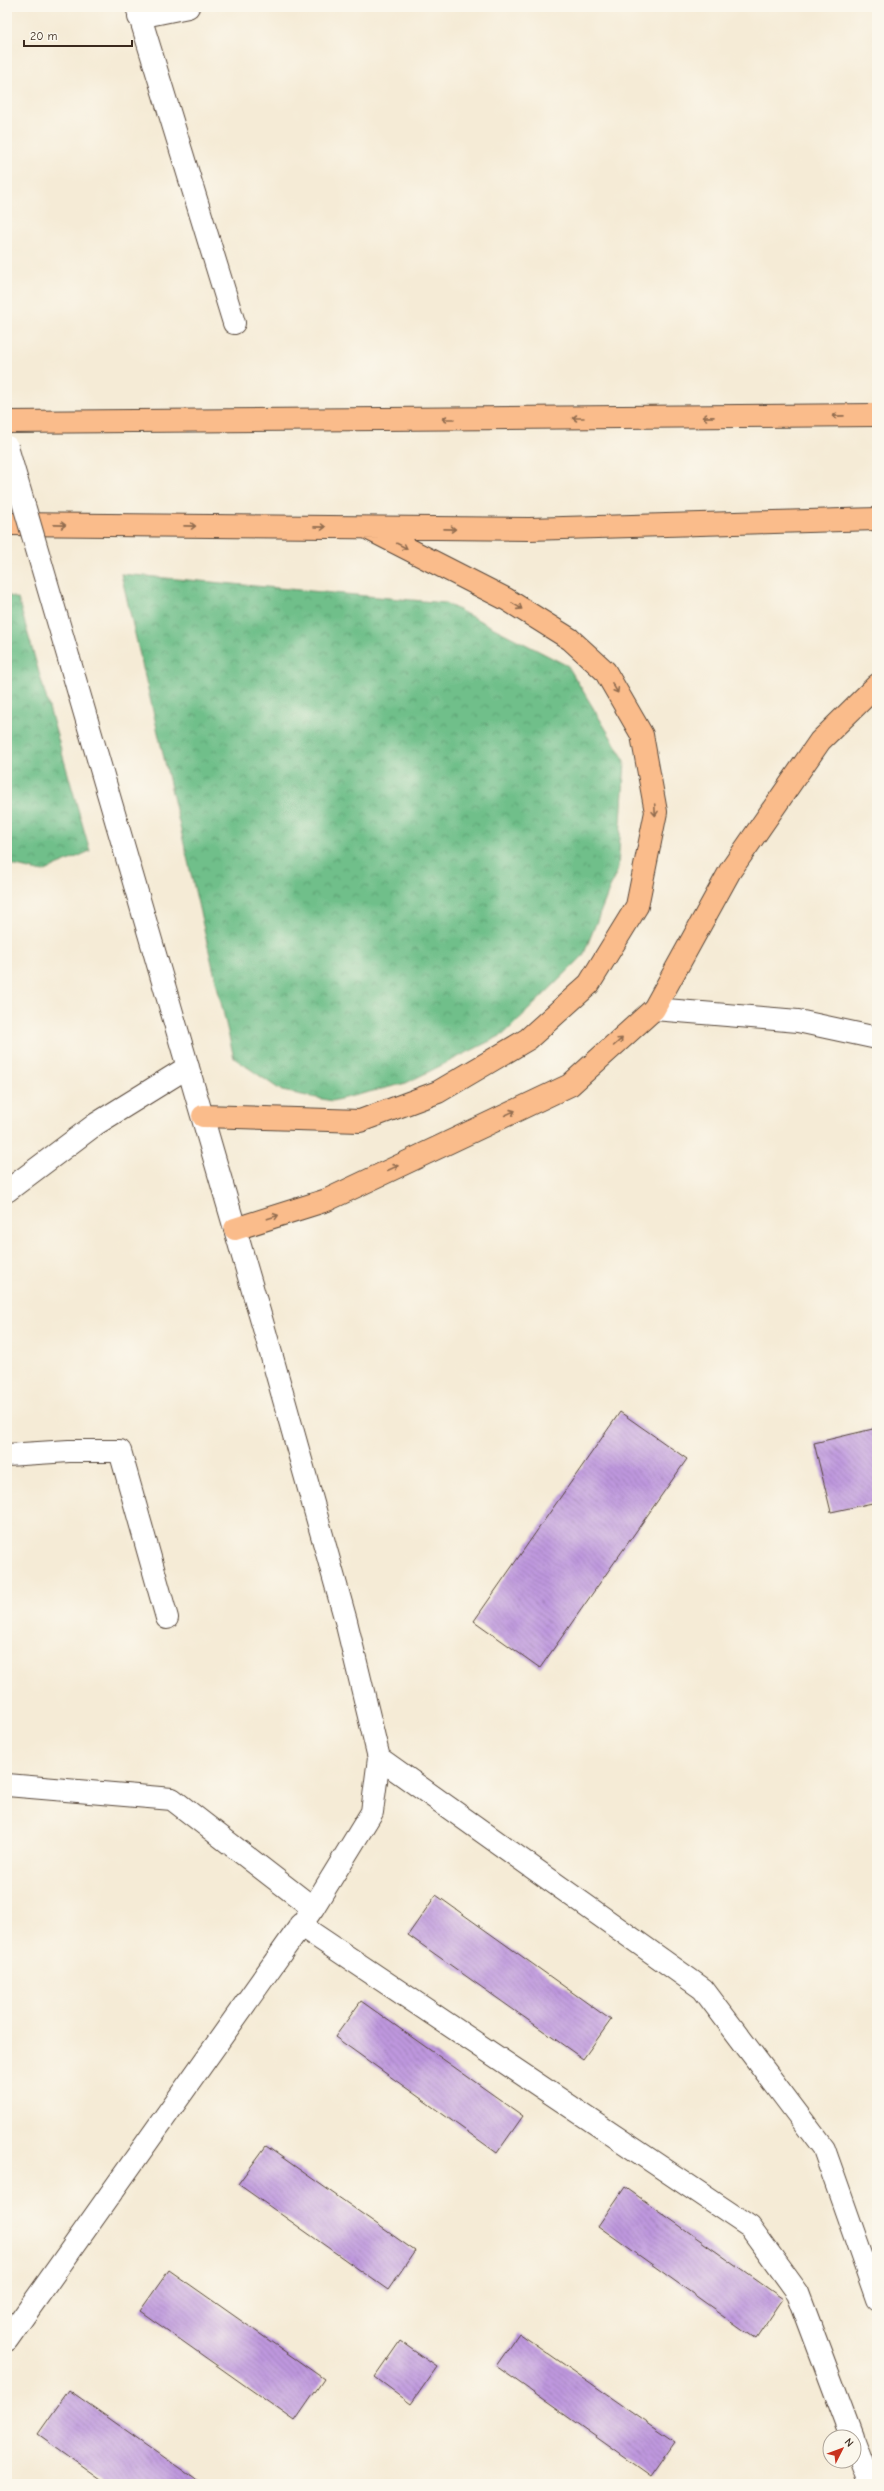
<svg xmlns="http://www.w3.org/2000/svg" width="884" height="2491" font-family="'Comic Neue',sans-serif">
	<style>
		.forest { fill: url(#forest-crowns); stroke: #557454 }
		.building { fill: url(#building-back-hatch) }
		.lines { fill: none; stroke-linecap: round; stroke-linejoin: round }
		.minor-casing { stroke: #57473a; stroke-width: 24 }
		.highway-casing { stroke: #57473a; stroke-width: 24 }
		.minor { stroke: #fff; stroke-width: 22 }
		.highway { stroke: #fabc8b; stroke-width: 22 }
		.minor-bridge-casing { stroke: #57473a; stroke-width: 24; stroke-linecap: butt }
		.minor-bridge { stroke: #fff; stroke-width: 22 }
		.oneway { stroke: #916c4f }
	</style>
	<defs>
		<pattern id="forest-crowns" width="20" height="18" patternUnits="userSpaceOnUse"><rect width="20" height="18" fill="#6fbf8a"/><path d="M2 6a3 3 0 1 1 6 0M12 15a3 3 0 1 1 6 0" fill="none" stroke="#5c9b70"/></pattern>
		<pattern id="building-back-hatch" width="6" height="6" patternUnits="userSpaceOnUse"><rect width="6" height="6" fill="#be97de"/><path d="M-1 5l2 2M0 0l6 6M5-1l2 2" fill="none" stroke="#9c7bb3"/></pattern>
	</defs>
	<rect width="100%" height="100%" fill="#fbf7ec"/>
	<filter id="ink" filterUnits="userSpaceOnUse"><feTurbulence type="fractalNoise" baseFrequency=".025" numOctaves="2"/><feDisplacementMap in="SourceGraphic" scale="8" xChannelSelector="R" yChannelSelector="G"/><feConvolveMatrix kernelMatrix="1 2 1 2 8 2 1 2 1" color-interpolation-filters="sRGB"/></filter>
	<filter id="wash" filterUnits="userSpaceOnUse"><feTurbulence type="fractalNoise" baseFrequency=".012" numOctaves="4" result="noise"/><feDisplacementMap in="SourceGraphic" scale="16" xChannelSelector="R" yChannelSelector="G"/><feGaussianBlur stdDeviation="0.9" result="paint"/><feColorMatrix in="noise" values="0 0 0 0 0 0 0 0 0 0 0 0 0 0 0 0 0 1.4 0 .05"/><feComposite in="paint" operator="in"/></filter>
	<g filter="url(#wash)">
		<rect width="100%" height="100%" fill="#f5ebd6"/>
		<path class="forest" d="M121,574L445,603L568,666L625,761L618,868L583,956L504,1034L406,1083L332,1101L282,1091L234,1058Z
			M7,595L18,599L90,851L43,872L7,864Z"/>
		<g id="blocks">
			<path class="building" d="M620,1412L687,1459L540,1668L474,1621Z
				M877,1428V1502L831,1512L814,1443Z
				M436,1895L611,2020L583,2059L408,1935Z
				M361,2001L523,2116L497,2153L335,2037Z
				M266,2146L415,2251L388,2290L238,2184Z
				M625,2187L783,2299L756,2339L598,2226Z
				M169,2270L324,2379L295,2421L140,2311Z
				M519,2333L675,2442L651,2476L496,2366Z
				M400,2341L437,2367L411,2404L375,2377Z
				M69,2390L202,2484H108L38,2434Z"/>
		</g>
	</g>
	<g filter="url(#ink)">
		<use href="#blocks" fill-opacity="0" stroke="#57473a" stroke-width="1"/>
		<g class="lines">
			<g class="minor-casing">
				<path id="minor" d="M137,7L234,323
					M139,17L188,7
					M654,1009L798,1021L877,1038
					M7,1191L96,1124L188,1067
					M7,1455L69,1451H120L167,1618
					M379,1758L703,1989L824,2149L877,2299
					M7,1785L172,1799L313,1908
					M300,1925L750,2227L798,2293L852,2437
					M7,2340L313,1908L372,1812L379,1758L346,1621L265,1332L69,659
					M854,2442L870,2484"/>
			</g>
			<g class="highway-casing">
				<path id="highway" d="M7,422L877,415
					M7,524L529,529L877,519
					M203,1116L360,1121L438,1092L528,1039L589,984L637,906L656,812L642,735L605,671L570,639L506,599L367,528
					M235,1229L327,1200L570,1085L654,1009L730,871L820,741L877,685"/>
			</g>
			<use href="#minor" class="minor"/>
			<use href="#highway" class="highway"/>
			<g class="minor-bridge-casing">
				<path id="minor-bridge" d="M7,447L69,659"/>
			</g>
			<use href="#minor-bridge" class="minor-bridge"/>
		</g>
		<defs><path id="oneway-shaft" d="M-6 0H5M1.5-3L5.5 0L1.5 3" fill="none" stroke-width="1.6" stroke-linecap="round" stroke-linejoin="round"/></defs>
		<g class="oneway">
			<use href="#oneway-shaft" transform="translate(838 416) rotate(179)"/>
			<use href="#oneway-shaft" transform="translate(708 417) rotate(179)"/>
			<use href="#oneway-shaft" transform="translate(578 418) rotate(180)"/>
			<use href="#oneway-shaft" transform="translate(448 419) rotate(180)"/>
			<use href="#oneway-shaft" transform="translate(60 525) rotate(1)"/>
			<use href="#oneway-shaft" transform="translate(190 526) rotate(1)"/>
			<use href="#oneway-shaft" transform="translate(320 527) rotate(1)"/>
			<use href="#oneway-shaft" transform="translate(450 529) rotate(1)"/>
			<use href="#oneway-shaft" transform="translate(402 546) rotate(27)"/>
			<use href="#oneway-shaft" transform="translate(517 606) rotate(32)"/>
			<use href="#oneway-shaft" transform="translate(615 688) rotate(60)"/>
			<use href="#oneway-shaft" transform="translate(655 810) rotate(87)"/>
			<use href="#oneway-shaft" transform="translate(618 1042) rotate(-42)"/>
			<use href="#oneway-shaft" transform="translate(510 1113) rotate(-25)"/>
			<use href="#oneway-shaft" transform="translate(393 1168) rotate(-25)"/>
			<use href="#oneway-shaft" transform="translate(273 1217) rotate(-18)"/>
		</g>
	</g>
	<rect width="884" height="2491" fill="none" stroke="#fbf7ec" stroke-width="24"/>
	<g transform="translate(842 2449) rotate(48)"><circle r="19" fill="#fbf7ec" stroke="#aea59a"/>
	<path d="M0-3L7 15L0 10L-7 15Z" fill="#c8321e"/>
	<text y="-6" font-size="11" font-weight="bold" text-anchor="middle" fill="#3b2a1e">N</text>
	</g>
	<path d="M24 40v6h108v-6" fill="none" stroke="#3b2a1e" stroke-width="2"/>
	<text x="30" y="40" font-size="12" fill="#3b2a1e" stroke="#fbf7ec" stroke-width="3" paint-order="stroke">20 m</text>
</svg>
